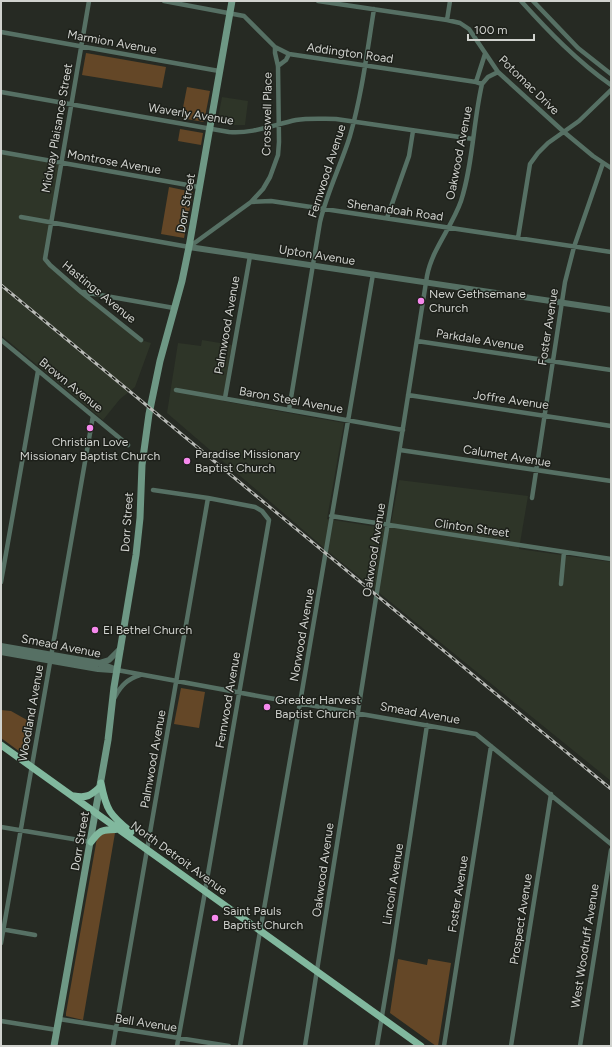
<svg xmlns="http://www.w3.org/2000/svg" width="612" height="1047" font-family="Figtree,sans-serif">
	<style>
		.built { fill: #2e3528 }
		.green { fill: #644727 }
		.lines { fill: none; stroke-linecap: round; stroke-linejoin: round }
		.minor { stroke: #567064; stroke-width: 4.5 }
		.tertiary { stroke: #567064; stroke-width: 6 }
		.secondary { stroke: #6e9885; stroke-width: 7 }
		.primary { stroke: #81b89e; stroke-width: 7 }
		.rail-casing { stroke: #b8bab6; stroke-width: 3 }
		.rail { stroke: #1d201a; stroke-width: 1.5; stroke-dasharray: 4.5; stroke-linecap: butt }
		.poi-dot { fill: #f689ed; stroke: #1d201a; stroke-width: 1.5 }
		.labels { text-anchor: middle; stroke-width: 3; stroke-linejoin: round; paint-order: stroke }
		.street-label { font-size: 12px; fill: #d0d2ce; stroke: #1d201a }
		.poi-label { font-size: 12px; fill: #d0d2ce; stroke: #1d201a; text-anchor: start }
	</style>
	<rect width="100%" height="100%" fill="#262a23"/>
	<path class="built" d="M222,97L248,101L245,125H228L217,123Z
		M1,152L61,163L45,259L141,340L151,343L135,387L120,399L103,420L1,335Z
		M202,340L232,345L223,401L344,423L327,519L390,529L399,480L528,496L519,549L611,562V781L330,553L167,413L178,343L201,346Z"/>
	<path class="green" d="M86,53L166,67L162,88L82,75Z
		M187,87L210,91L204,122L181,118Z
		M180,129L203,133L201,145L178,141Z
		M169,187L193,192L184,238L161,234Z
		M181,688L205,692L199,728L174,724Z
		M1,710L11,711L34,724L27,757L1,738Z
		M107,832L115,833L83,1020L66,1016V1013L97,838L101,834Z
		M398,959L427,965L428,959L451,963L438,1046H436L390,1013Z"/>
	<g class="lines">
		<path class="minor" d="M89,1L45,259L50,265L81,292L141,340
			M164,1L244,16L275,47L289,54L476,82L482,84
			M318,1L447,20L460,23L469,29L498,72L564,132L593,156L611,168
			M521,1C549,32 577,61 611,85
			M533,1L578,48L611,74
			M447,20L450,1
			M1,32L219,71
			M278,66L286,60L289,54
			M476,82L485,54
			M1,92L229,132C252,134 273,125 296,120C309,118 322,119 336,119L473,139
			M1,152L199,187
			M251,202L263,189L270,177L278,155L279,142L278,66L275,53V47
			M21,217L189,247L251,202L271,201L611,252
			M387,218L409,156L413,131
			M518,238L530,164L538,153L548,143L579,121L611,90
			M83,292L174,308
			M1,340L128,445
			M417,341L611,370
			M176,390L403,430
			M408,395L611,426
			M225,398L250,256
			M289,410L320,222C327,192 341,165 350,136C362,94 367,52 374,9
			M400,450L611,481
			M153,490L208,498L255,507L262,511L269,520L205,891
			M532,498L565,282L574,247L603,163
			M331,516L611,559
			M1,582L38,371
			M561,584L564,552
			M117,670L269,698L476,734L611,844
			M115,697C121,685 128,679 140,675
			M1,827L91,842
			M1,929L35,935
			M1,943L93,416
			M59,1019L229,1046
			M1,1021L57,1030
			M113,1046L208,498
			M177,1046L205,892
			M240,1046L300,703L373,274
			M305,1046L427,276C432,249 452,227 461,201C473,164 473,123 482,84L488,77L498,72
			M377,1046L392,956L427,725
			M444,1046L491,746
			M511,1046L551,794
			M580,1046L611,850"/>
		<path class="tertiary" d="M189,247L611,310
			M1,646L99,663L117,670
			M1,652L98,669L112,670
			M99,663L109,660L121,648"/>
		<path class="secondary" d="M54,1046L108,740L114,687L136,555L140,518L142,465L149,414L160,361L182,281L189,247L232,1"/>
		<path class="primary" d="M1,745L421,1046
			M101,783C106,810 110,815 131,832
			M74,796C87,798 90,796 100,787
			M91,842C102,827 103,831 119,829"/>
		<g class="rail-casing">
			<path id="rail" d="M1,285L611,789"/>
		</g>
		<use href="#rail" class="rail"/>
	</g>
	<g class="poi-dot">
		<circle cx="421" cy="301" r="4"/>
		<circle cx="90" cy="428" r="4"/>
		<circle cx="187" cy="461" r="4"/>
		<circle cx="95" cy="630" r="4"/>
		<circle cx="267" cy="707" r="4"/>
		<circle cx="215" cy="918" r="4"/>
	</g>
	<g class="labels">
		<g class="street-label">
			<text transform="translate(112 42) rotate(10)" y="4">Marmion Avenue</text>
			<text transform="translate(350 53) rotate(8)" y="4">Addington Road</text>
			<text transform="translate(529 85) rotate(44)" y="4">Potomac Drive</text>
			<text transform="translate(191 114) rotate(9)" y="4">Waverly Avenue</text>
			<text transform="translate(267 114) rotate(-89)" y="4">Crosswell Place</text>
			<text transform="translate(57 128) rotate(-80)" y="4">Midway Plaisance Street</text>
			<text transform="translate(459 153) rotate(-79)" y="4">Oakwood Avenue</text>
			<text transform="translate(114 162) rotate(10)" y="4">Montrose Avenue</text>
			<text transform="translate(327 171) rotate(-72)" y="4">Fernwood Avenue</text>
			<text transform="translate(186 203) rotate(-80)" y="4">Dorr Street</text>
			<text transform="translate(395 210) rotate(8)" y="4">Shenandoah Road</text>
			<text transform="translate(317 255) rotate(9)" y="4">Upton Avenue</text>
			<text transform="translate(99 292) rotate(39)" y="4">Hastings Avenue</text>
			<text transform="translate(227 325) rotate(-80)" y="4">Palmwood Avenue</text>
			<text transform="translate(548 327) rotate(-81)" y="4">Foster Avenue</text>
			<text transform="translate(480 340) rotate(9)" y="4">Parkdale Avenue</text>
			<text transform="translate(71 385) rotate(39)" y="4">Brown Avenue</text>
			<text transform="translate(291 400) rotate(10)" y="4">Baron Steel Avenue</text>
			<text transform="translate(511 400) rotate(8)" y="4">Joffre Avenue</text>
			<text transform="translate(507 456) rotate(9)" y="4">Calumet Avenue</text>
			<text transform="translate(127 522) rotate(-86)" y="4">Dorr Street</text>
			<text transform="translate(472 528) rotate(8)" y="4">Clinton Street</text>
			<text transform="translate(374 550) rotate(-81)" y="4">Oakwood Avenue</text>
			<text transform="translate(302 635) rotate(-80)" y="4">Norwood Avenue</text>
			<text transform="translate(61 646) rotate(11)" y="4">Smead Avenue</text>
			<text transform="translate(228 700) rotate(-80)" y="4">Fernwood Avenue</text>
			<text transform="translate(31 713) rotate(-80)" y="4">Woodland Avenue</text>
			<text transform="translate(420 713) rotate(10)" y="4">Smead Avenue</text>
			<text transform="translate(153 759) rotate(-80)" y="4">Palmwood Avenue</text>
			<text transform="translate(80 841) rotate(-80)" y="4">Dorr Street</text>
			<text transform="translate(179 858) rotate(36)" y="4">North Detroit Avenue</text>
			<text transform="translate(323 870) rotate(-82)" y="4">Oakwood Avenue</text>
			<text transform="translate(393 884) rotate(-81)" y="4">Lincoln Avenue</text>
			<text transform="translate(458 894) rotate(-81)" y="4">Foster Avenue</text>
			<text transform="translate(521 919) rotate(-81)" y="4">Prospect Avenue</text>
			<text transform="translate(585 946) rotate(-81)" y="4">West Woodruff Avenue</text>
			<text transform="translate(146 1023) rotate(9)" y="4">Bell Avenue</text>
		</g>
		<g class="poi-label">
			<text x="429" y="298">New Gethsemane<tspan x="429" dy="14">Church</tspan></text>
			<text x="90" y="446" text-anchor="middle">Christian Love<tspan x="90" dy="14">Missionary Baptist Church</tspan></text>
			<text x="195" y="458">Paradise Missionary<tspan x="195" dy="14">Baptist Church</tspan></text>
			<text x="103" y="634">El Bethel Church</text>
			<text x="275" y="704">Greater Harvest<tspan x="275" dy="14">Baptist Church</tspan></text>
			<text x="223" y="915">Saint Pauls<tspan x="223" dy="14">Baptist Church</tspan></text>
		</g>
	</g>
	<rect width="612" height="1047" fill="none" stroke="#d0d2ce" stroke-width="4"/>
	<path d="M468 34v6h66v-6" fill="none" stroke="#d0d2ce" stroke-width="2"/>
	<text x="474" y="34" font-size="12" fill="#d0d2ce" stroke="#1d201a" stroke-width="3" paint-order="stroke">100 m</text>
</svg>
